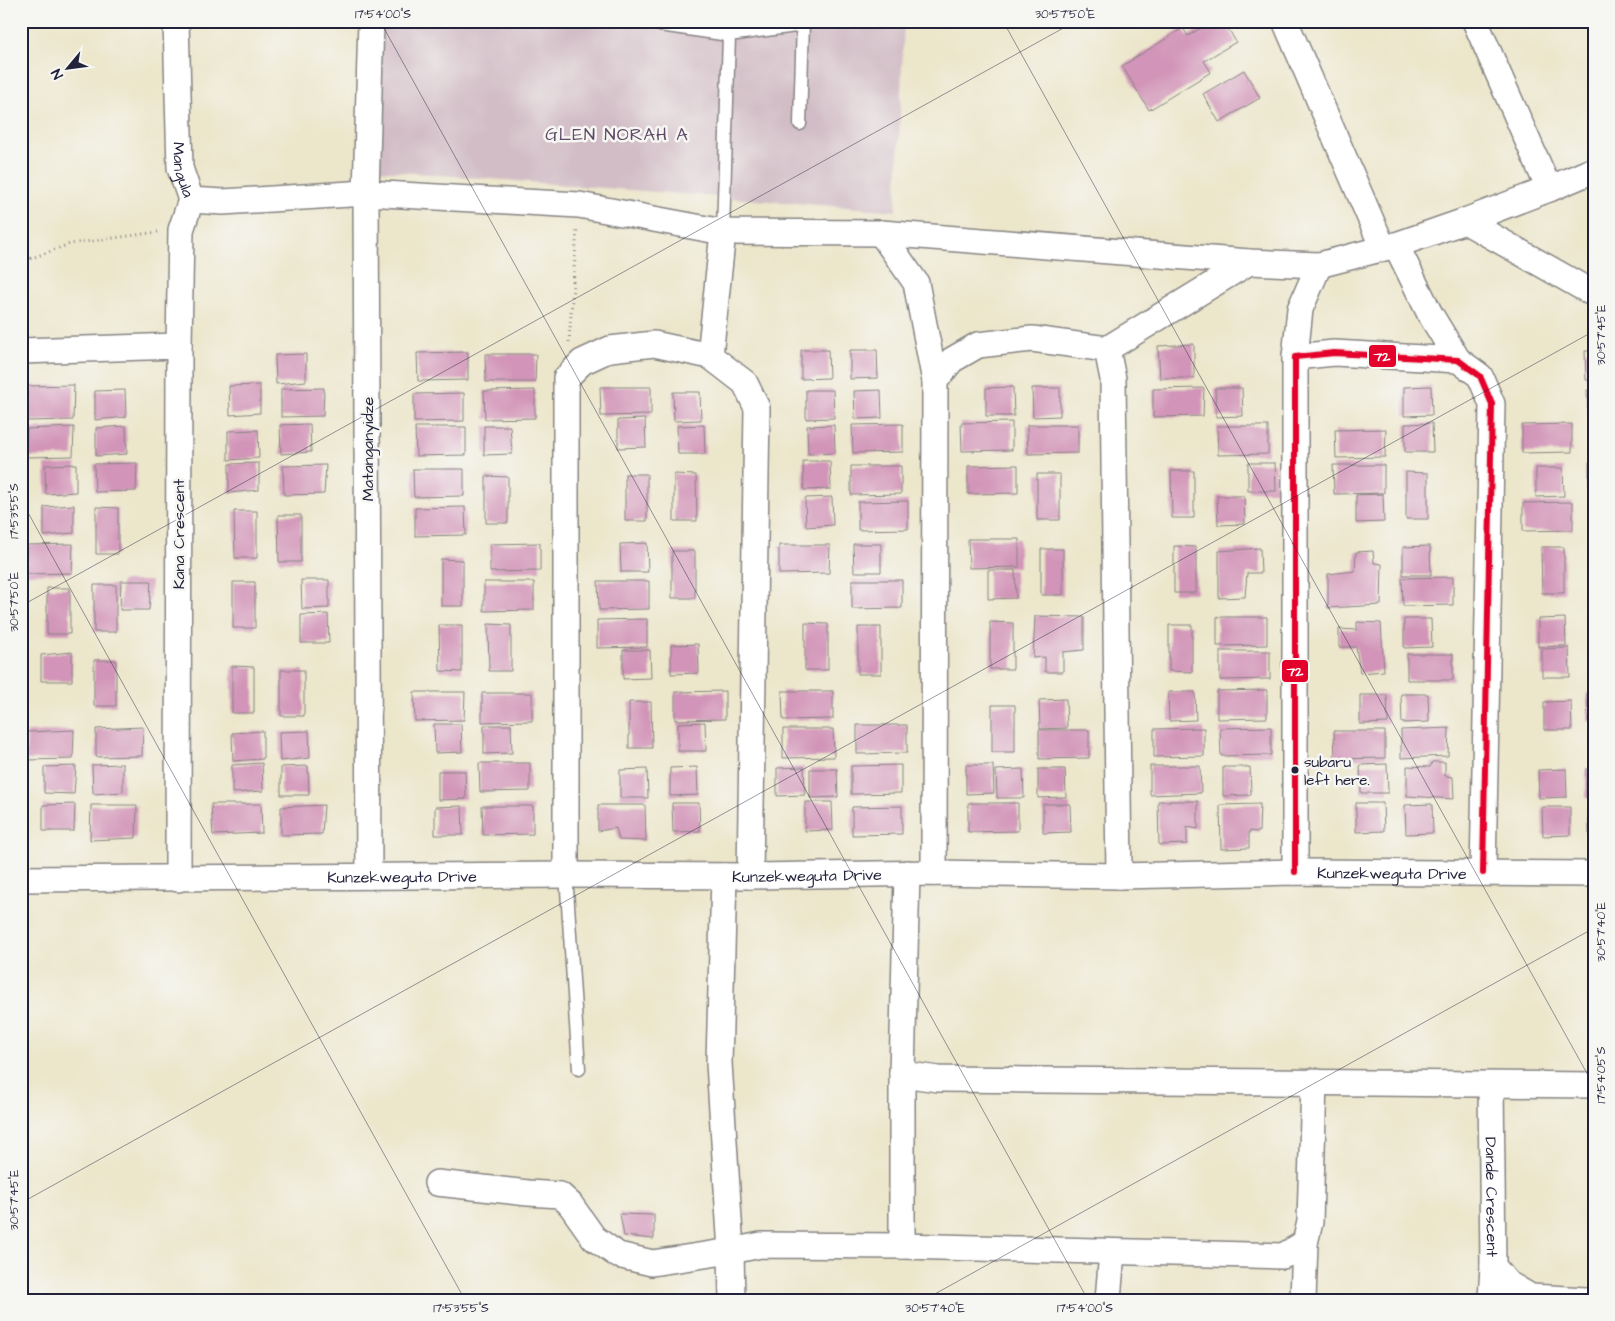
<svg xmlns="http://www.w3.org/2000/svg" width="1615" height="1321" font-family="'Architects Daughter',sans-serif">
	<style>
		.industrial { fill: #d2bdc6 }
		.building { fill: #d294b8 }
		.lines { fill: none; stroke-linecap: round; stroke-linejoin: round }
		.service-casing { stroke: #878483; stroke-width: 15 }
		.minor-casing { stroke: #878483; stroke-width: 28 }
		.path { stroke: #878483; stroke-width: 3; stroke-dasharray: 1 4; stroke-linecap: butt }
		.service { stroke: #fff; stroke-width: 12 }
		.minor { stroke: #fff; stroke-width: 25 }
		.bus-1-casing { stroke: #f6f6f2; stroke-width: 10 }
		.bus-1 { stroke: #e4002b; stroke-width: 6 }
		.ticks { fill: none; stroke: #22223b; stroke-width: 1; stroke-opacity: 0.45 }
		.bus-dot { fill: #22223b; stroke: #f6f6f2; stroke-width: 2 }
		.labels { text-anchor: middle; stroke-width: 5; stroke-linejoin: round; paint-order: stroke }
		.bus-label { font-size: 15px; fill: #22223b; stroke: #f6f6f2; text-anchor: start }
		.street-label { font-size: 16px; fill: #22223b; stroke: #f6f6f2 }
		.neighbourhood-label { font-size: 18px; letter-spacing: 1px; fill: #604a67; stroke: #f6f6f2 }
		.line-badge { stroke: #f6f6f2; stroke-width: 2 }
		.badge-label { font-size: 14px; text-anchor: middle; font-weight: bold; fill: #fff }
		.neatline { fill: none; stroke: #22223b; stroke-width: 2 }
		.ticks-label { font-size: 12px; text-anchor: middle; fill: #22223b }
	</style>
	<rect width="100%" height="100%" fill="#f6f6f2"/>
	<filter id="ink" filterUnits="userSpaceOnUse"><feTurbulence type="fractalNoise" baseFrequency=".02" numOctaves="2"/><feDisplacementMap in="SourceGraphic" scale="10" xChannelSelector="R" yChannelSelector="G"/><feConvolveMatrix kernelMatrix="1 2 1 2 8 2 1 2 1" color-interpolation-filters="sRGB"/></filter>
	<filter id="wash" filterUnits="userSpaceOnUse"><feTurbulence type="fractalNoise" baseFrequency=".0096" numOctaves="4" result="noise"/><feDisplacementMap in="SourceGraphic" scale="20" xChannelSelector="R" yChannelSelector="G"/><feGaussianBlur stdDeviation="1.12" result="paint"/><feColorMatrix in="noise" values="0 0 0 0 0 0 0 0 0 0 0 0 0 0 0 0 0 1.4 0 .05"/><feComposite in="paint" operator="in"/></filter>
	<g filter="url(#wash)">
		<rect width="100%" height="100%" fill="#ece6cb"/>
		<path class="industrial" d="M377,21H904L896,211L377,170Z"/>
		<g id="blocks">
			<path class="building" d="M1212,21H1224L1236,42L1204,61L1211,72L1149,110L1122,66L1183,28L1188,36Z
				M1244,70L1260,98L1219,122L1203,94Z
				M1194,344V378H1160L1158,346Z
				M801,350H828L829,378L801,379Z
				M850,350H877L878,378L850,379Z
				M1585,351H1594V380H1586Z
				M468,352V380L418,381L417,353Z
				M306,354V381L276,384L275,355Z
				M485,354H536L535,382H486Z
				M74,385L73,420L27,421V386Z
				M260,385V413L230,415L229,386Z
				M1431,386L1432,415L1404,416V387Z
				M600,387H651V415L601,416Z
				M1013,387L1014,416H986V388Z
				M324,388L323,416L281,417V389Z
				M1032,388H1060V416L1033,417Z
				M1204,388L1203,416L1153,417V389Z
				M1215,388H1242L1243,416L1216,417Z
				M125,390L126,417L95,420V391Z
				M535,390V418L485,419L484,391Z
				M806,390H833L834,418L806,419Z
				M881,390L882,418L855,419L854,391Z
				M1587,390H1594V418L1588,419Z
				M673,392H700L701,420L674,421Z
				M464,393V421L414,422V394Z
				M645,419L646,447L618,448V420Z
				M1012,422V450L962,451L961,423Z
				M1432,423L1433,452H1405V424Z
				M310,424L311,452L281,454L280,425Z
				M903,424V452L853,453L852,425Z
				M1572,424V452L1522,453V425Z
				M704,425L705,454H678L677,426Z
				M834,425L835,453L808,454L807,426Z
				M1027,425H1078V453L1028,454Z
				M126,426L127,454L96,456V428Z
				M484,426H510L512,454L484,455Z
				M1217,426H1268V454L1218,455Z
				M74,427L73,456L26,457L27,429Z
				M415,427H466V455L416,456Z
				M1386,429L1385,457L1336,458L1335,430Z
				M258,430L259,458L228,460V431Z
				M803,461H830L831,489L804,490Z
				M1589,462H1594V490H1589Z
				M137,463L136,491L95,492L94,464Z
				M259,463V490L229,493V464Z
				M1248,463H1275L1276,491H1248Z
				M76,464V492L46,494L45,465Z
				M326,465L324,494L284,495L283,466Z
				M1018,465V493L968,494V466Z
				M1333,465H1384V493L1334,494Z
				M851,466H901V494L851,495Z
				M1536,468H1563L1564,496L1536,497Z
				M413,469H464V496L414,497Z
				M1171,471H1194V518H1172Z
				M1406,472L1428,473V519H1406Z
				M625,474H647V521H625Z
				M674,474L696,475L697,521H674Z
				M1037,474H1060V520H1037Z
				M486,476L508,477V523H486Z
				M1383,494L1384,522L1356,523V495Z
				M1591,495H1594V524H1591Z
				M1217,496H1244L1245,524L1218,525Z
				M832,497L833,525L806,527L805,498Z
				M908,501V529L858,530V502Z
				M1573,502V530L1523,531V503Z
				M74,505V533L44,536V507Z
				M96,507L118,508V554H96Z
				M465,507L466,535L415,536V508Z
				M234,511H257V558H235Z
				M278,515H301V562H279Z
				M968,539H1019V567L969,568Z
				M540,543V571L490,572V544Z
				M647,543L648,572H621L620,544Z
				M73,544L72,573L26,574V545Z
				M853,544H881V572H854Z
				M779,545H830L829,573L779,574Z
				M1174,546L1196,547V593H1174Z
				M1430,546L1431,575H1403V547Z
				M1541,547H1564V593H1542Z
				M1260,548L1261,573H1247L1245,597L1219,598V551Z
				M1041,549H1063V595H1041Z
				M672,551H695V598H672Z
				M1373,551L1374,563L1382,564L1381,605L1328,608V574L1355,571L1356,552Z
				M441,559L463,560V606H441Z
				M988,570H1015L1016,598L988,599Z
				M1591,573H1594V601H1592Z
				M1453,577V605L1403,606L1402,578Z
				M301,580H329V608L302,609Z
				M852,580H902V608L852,609Z
				M121,581H151L149,610H120Z
				M598,581H649V609L599,610Z
				M233,582H255V628H233Z
				M484,582H534V610L484,611Z
				M94,585H116V632H94Z
				M47,588H70V634H47Z
				M328,614L329,643H301V615Z
				M1035,616L1084,617V650L1063,652V672H1045V657L1033,658Z
				M1217,617H1267V645L1217,646Z
				M1565,618L1566,646L1538,647V619Z
				M647,619V647L597,648V620Z
				M1404,619H1431L1432,647L1404,648Z
				M990,622L1013,623V669H990Z
				M1357,622L1381,623L1384,671L1360,673L1356,647H1339V629L1357,630Z
				M805,623L828,624V670H805Z
				M488,624L511,625V671H489Z
				M439,625H462V672L440,671Z
				M1169,625H1192V672L1169,671Z
				M858,627H881V674H858Z
				M1591,628H1594V675H1591Z
				M698,644L699,673L671,674V645Z
				M1569,648L1570,677H1542V649Z
				M623,650H650L651,678L623,679Z
				M1220,651H1270V679L1220,680Z
				M72,652V681H41V655Z
				M1407,654H1453V680H1407Z
				M94,660H116V706H94Z
				M232,666L254,667V713H232Z
				M281,670H304V716H281Z
				M1267,690V718L1217,719V691Z
				M725,691V719L675,720V692Z
				M782,691H833V719L783,720Z
				M414,692H465L464,720L415,721Z
				M1168,692H1195L1196,720L1169,721Z
				M482,693H532V721L482,722Z
				M1587,693H1594V722H1588Z
				M1401,694H1428L1429,722L1402,723Z
				M1360,695H1387L1388,723L1360,724Z
				M1066,699L1067,728L1040,729L1039,700Z
				M1571,701L1572,730H1544V702Z
				M629,702H651L652,748H629Z
				M992,705H1015V752H992Z
				M705,722L706,751H678V723Z
				M434,724H461L462,752L435,753Z
				M484,725H511L512,753L484,754Z
				M857,725H907V753L857,754Z
				M143,727L142,756L96,757V729Z
				M1271,727V755L1221,756L1220,728Z
				M1204,728V756L1154,757V729Z
				M1449,728L1448,756L1401,758V730Z
				M783,729H833L834,757L783,758Z
				M74,730L73,759L26,760L27,732Z
				M1039,730H1089V758L1039,759Z
				M263,731V759L233,761L232,733Z
				M309,731L310,758L280,761L279,732Z
				M1334,731H1385V758L1335,759Z
				M1432,762H1445V776L1453,777L1454,799L1407,796V766L1430,767Z
				M262,763L263,791L232,793V765Z
				M479,763H530V791L480,792Z
				M123,764V792L93,794L92,765Z
				M1387,764L1388,793H1361L1360,765Z
				M901,765V793L851,794V766Z
				M966,765H993L994,793L966,794Z
				M76,766L74,794L44,793V767Z
				M308,766L309,795H281V767Z
				M1150,766H1200L1201,793L1150,795Z
				M697,767L698,795L670,796V768Z
				M804,767L805,795L777,796V768Z
				M1223,767H1250L1251,795L1223,796Z
				M647,769L648,798H620V770Z
				M810,769H837L838,797L810,798Z
				M1023,769L1024,798H997L996,770Z
				M1038,769H1065L1066,797L1038,798Z
				M1566,769L1567,797L1539,798L1538,770Z
				M1586,769H1594V798H1586Z
				M438,771H465L466,799L438,800Z
				M1158,801H1198V829L1187,827V844L1159,845Z
				M805,802H832L833,830L805,831Z
				M672,803H699L700,831L673,832Z
				M968,803H1018V831L968,832Z
				M1356,803H1383L1384,831L1356,832Z
				M75,804L74,831H43V805Z
				M211,804H261L262,833L213,835Z
				M1043,804H1070L1071,832L1043,833Z
				M1260,804L1259,832L1249,831V848L1221,849L1220,805Z
				M1432,804L1433,833L1406,834L1405,805Z
				M91,805H137L136,838L90,840Z
				M324,805L322,834L281,835V807Z
				M598,805H645L646,841L619,840L616,828L598,831Z
				M1588,805H1594V834H1589Z
				M462,806L463,835H435V807Z
				M482,806H533V834L483,835Z
				M902,806V834L852,835V807Z
				M1542,807H1570V835L1543,836Z
				M620,1214L654,1215V1239L624,1236Z"/>
		</g>
	</g>
	<g filter="url(#ink)">
		<use href="#blocks" fill-opacity="0" stroke="#878483" stroke-width="1"/>
		<g class="lines">
			<g class="service-casing">
				<path id="service" d="M657,21L660,25L729,35
					M800,124L803,21
					M723,232L729,35L803,25
					M566,875L579,1069"/>
			</g>
			<g class="minor-casing">
				<g id="minor">
					<path id="s1" d="M176,21L180,168L191,200L223,202L366,193L579,205L723,232L881,233L1249,262L1319,265L1396,245L1465,221L1549,189L1594,170"/>
					<path d="M1285,21L1383,248"/>
					<path d="M1475,21L1549,189"/>
					<path d="M1465,221L1594,294"/>
					<path d="M881,233L916,283L935,381"/>
					<path d="M1396,245L1430,314L1458,360"/>
					<path d="M179,346L181,230L191,200"/>
					<path d="M1107,349L1249,262"/>
					<path d="M21,351L179,346L178,879"/>
					<path d="M710,356L723,232"/>
					<path d="M1295,357L1300,309L1319,265"/>
					<path d="M1295,872V357L1334,353L1458,360L1480,376L1492,404L1483,873"/>
					<path d="M907,873L902,1074L938,1079L1594,1085"/>
					<path d="M934,873L935,381L952,360L978,345L1032,339L1107,349L1113,379L1119,876"/>
					<path d="M566,875V378L582,362L610,349L654,344L710,356L745,383L757,408L750,876"/>
					<path d="M369,876L366,193L371,21"/>
					<path d="M724,876L719,1063L731,1251L761,1245L902,1246L1283,1256L1305,1243L1310,1222L1314,1081"/>
					<path id="s2" d="M21,879L566,875L750,876L934,873L1119,876L1295,872L1594,874"/>
					<path d="M902,1074V1246"/>
					<path id="s3" d="M1491,1085L1493,1266L1507,1283L1531,1297L1586,1300"/>
					<path d="M437,1183L528,1193L560,1195L570,1204L594,1238L618,1255L652,1263L731,1251L732,1300"/>
					<path d="M1108,1300L1112,1252"/>
					<path d="M1303,1300L1305,1243"/>
					<path d="M1491,1300L1493,1266"/>
				</g>
			</g>
			<path class="path" d="M21,262L70,244L158,232
				M569,342L577,229"/>
			<use href="#service" class="service"/>
			<use href="#minor" class="minor"/>
			<g class="bus-1-casing">
				<path id="bus-1" d="M1295,872V357L1334,353L1458,360L1480,376L1492,404L1483,873"/>
			</g>
			<use href="#bus-1" class="bus-1"/>
		</g>
	</g>
	<path class="ticks" d="M380,21L1088,1300M1003,21L1594,1086M21,500L465,1300M21,606L1076,21M21,1203L1594,331M924,1300L1594,928"/>
	<circle class="bus-dot" cx="1295" cy="770" r="4.5"/>
	<g class="labels">
		<g class="bus-label">
			<text x="1304" y="767">subaru<tspan x="1304" dy="18">left here.</tspan></text>
		</g>
		<g class="street-label">
			<text dy="6" stroke="none"><textPath href="#s1" startOffset="149">Mangula</textPath></text>
			<text transform="translate(367 449) rotate(-90)" y="6">Matanganyidze</text>
			<text transform="translate(178 534) rotate(-90)" y="6">Kana Crescent</text>
			<text dy="6" stroke="none"><textPath href="#s2" startOffset="1371">Kunzekweguta Drive</textPath></text>
			<text dy="6" stroke="none"><textPath href="#s2" startOffset="786">Kunzekweguta Drive</textPath></text>
			<text dy="6" stroke="none"><textPath href="#s2" startOffset="381">Kunzekweguta Drive</textPath></text>
			<text dy="6" stroke="none"><textPath href="#s3" startOffset="112">Dande Crescent</textPath></text>
		</g>
		<g class="neighbourhood-label">
			<text x="617" y="140">GLEN NORAH A</text>
		</g>
	</g>
	<g class="line-badge">
		<rect x="1368" y="344" width="29" height="24" rx="5" fill="#e4002b"/>
		<rect x="1281" y="659" width="28" height="24" rx="5" fill="#e4002b"/>
	</g>
	<g class="badge-label">
		<text x="1382" y="361">72</text>
		<text x="1295" y="676">72</text>
	</g>
	<rect width="1615" height="1321" fill="none" stroke="#f6f6f2" stroke-width="55"/>
	<g transform="translate(68 68) rotate(241)" stroke="#f6f6f2" stroke-width="4" paint-order="stroke">
	<path d="M0-4L9 19L0 12L-9 19Z" fill="#22223b"/>
	<text y="-8" font-size="14" font-weight="bold" text-anchor="middle" fill="#22223b">N</text>
	</g>
	<rect x="28" y="28" width="1560" height="1266" class="neatline"/>
	<g class="ticks-label">
		<text x="383" y="18">17°54'00"S</text>
		<text x="1065" y="18">30°57'50"E</text>
		<text transform="translate(1601 335) rotate(-90)" y="4">30°57'45"E</text>
		<text transform="translate(14 511) rotate(-90)" y="4">17°53'55"S</text>
		<text transform="translate(14 602) rotate(-90)" y="4">30°57'50"E</text>
		<text transform="translate(1601 932) rotate(-90)" y="4">30°57'40"E</text>
		<text transform="translate(1601 1075) rotate(-90)" y="4">17°54'05"S</text>
		<text transform="translate(14 1200) rotate(-90)" y="4">30°57'45"E</text>
		<text x="461" y="1312">17°53'55"S</text>
		<text x="935" y="1312">30°57'40"E</text>
		<text x="1085" y="1312">17°54'00"S</text>
	</g>
</svg>
